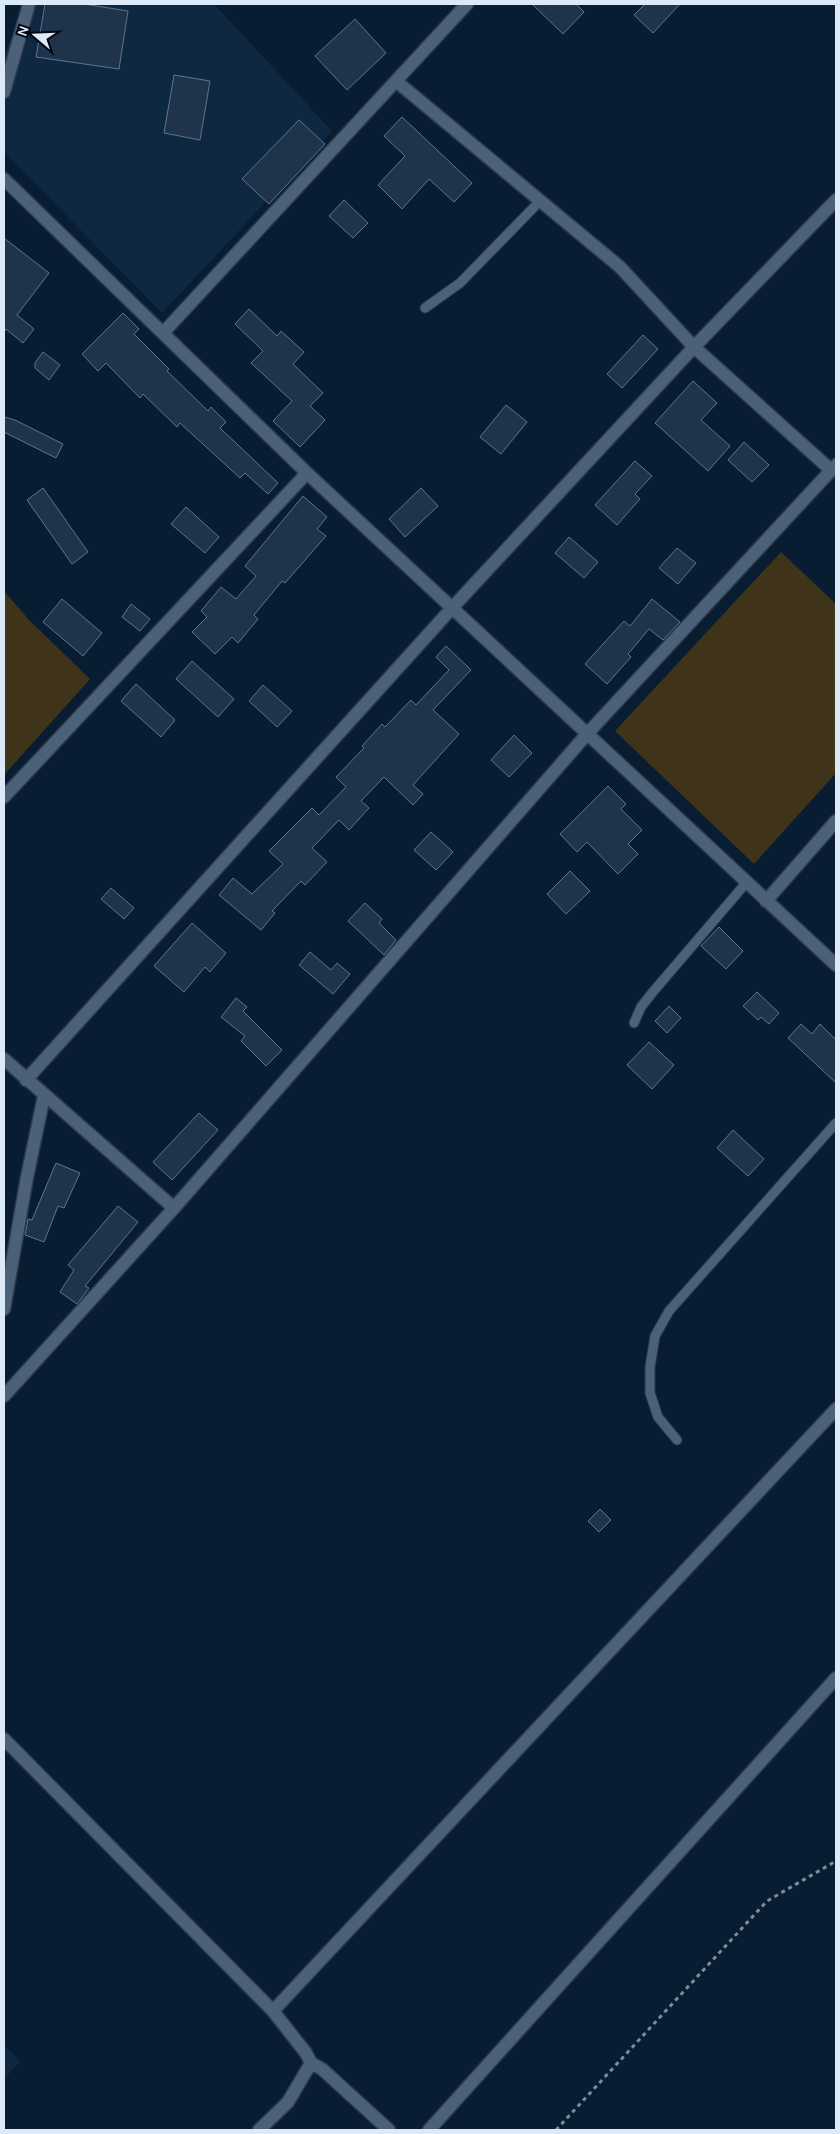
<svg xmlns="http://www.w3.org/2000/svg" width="840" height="2134" font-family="Karla,sans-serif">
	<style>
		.built { fill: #0e2842 }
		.green { fill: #3f3419 }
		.building { fill: #1f344b; stroke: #5e758f }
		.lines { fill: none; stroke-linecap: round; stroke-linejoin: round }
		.service-casing { stroke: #30384a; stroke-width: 11 }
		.minor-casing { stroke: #30384a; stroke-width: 15 }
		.path { stroke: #7c8c9e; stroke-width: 3; stroke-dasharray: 4 4; stroke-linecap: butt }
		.service { stroke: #4b617a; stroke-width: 9 }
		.minor { stroke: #4b617a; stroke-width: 12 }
	</style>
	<rect width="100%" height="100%" fill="#091d32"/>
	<path class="built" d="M23,4H214L332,131L162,313L4,152V57Z
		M4,2044L20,2062L4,2079Z"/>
	<path class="green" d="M781,552L836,604V773L754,864L615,731Z
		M4,591L30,621L90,679L4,775Z"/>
	<path class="building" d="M45,4H84L128,11L119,69L36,57Z
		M532,4H576L584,12L563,34Z
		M645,4H680L653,33L634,15Z
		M355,19L386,53L347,90L315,56Z
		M174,75L210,81L200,140L164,133Z
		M402,117L472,183L454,202L429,179L402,209L378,185L405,156L384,136Z
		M299,120L325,144L269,204L242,179Z
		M344,200L368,223L353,238L329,216Z
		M4,238L49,273L17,315L34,329L23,343L6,329L4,332Z
		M249,309L277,336L281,331L304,352L293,364L323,393L310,406L325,420L300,447L273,421L292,401L251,363L263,351L235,324Z
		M123,313L139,329L134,334L169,369L167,371L208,411L211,407L226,422L220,428L278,483L268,494L245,473L240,478L180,423L177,427L143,394L140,398L106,363L98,371L82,354Z
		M643,335L658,349L622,388L607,374Z
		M43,352L60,365L49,380L35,368V363Z
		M693,381L717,403L701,420L730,446L708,471L655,423Z
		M506,405L527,422L501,454L480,437Z
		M4,417L15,420L63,444L56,458L4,432Z
		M744,442L769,465L752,482L728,460Z
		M635,461L652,476L635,494L640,499L617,525L595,505Z
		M43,488L88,552L72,564L27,500Z
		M421,488L438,506L405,537L389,519Z
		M303,496L327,517L317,529L326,536L285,583L282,581L254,615L258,619L238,643L232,637L215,654L192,632L207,617L201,611L221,587L236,599L256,576L245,566Z
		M186,507L219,537L205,553L171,524Z
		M569,537L598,562L584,578L555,553Z
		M677,548L696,563L678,584L659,568Z
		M62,599L102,633L83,656L43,622Z
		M652,599L680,622L663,640L649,629L628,654L631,657L607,684L585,664L624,621L630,626Z
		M131,604L150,619L140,631L122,617Z
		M446,646L471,670L433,710L459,734L413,785L423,794L413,805L384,777L361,801L369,808L349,830L339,820L312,848L327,862L305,885L301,881L272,911L275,913L261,930L219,895L233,878L252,894L283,864L269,851L312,808L319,815L346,787L336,777L364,748L362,746L382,724L385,727L411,700L416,705L449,670L436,657Z
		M192,661L234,699L218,717L176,679Z
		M136,684L175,720L161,737L121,701Z
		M263,685L292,711L277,727L249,701Z
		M514,735L532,753L509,777L491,760Z
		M608,786L626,804L621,809L642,830L628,844L638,854L618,874L587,842L577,852L560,834Z
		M431,832L453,852L436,870L414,850Z
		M570,871L590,891L566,914L547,894Z
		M111,888L134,908L124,919L101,899Z
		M365,903L382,919L379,923L396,940L384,955L348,921Z
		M192,923L226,953L210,972L205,967L184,992L154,966Z
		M719,927L743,951L726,969L701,946Z
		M310,952L331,970L337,963L350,974L333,994L299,965Z
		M757,992L779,1013L769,1024L761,1017L758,1020L743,1006Z
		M236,998L247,1007L243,1011L282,1050L266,1066L241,1041L245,1036L221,1017Z
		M669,1006L681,1018L667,1033L655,1021Z
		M801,1024L812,1034L820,1024L836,1040V1083L788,1038Z
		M649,1042L674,1065L652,1089L627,1065Z
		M199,1113L218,1130L172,1180L153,1162Z
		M733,1130L764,1159L748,1176L717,1148Z
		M56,1163L80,1173L64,1208L58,1206L44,1242L25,1235L28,1219L32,1220Z
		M118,1206L138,1222L85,1286L89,1288L77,1304L60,1292L74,1270L68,1265Z
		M600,1509L611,1520L599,1532L588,1521Z"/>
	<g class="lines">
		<g class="service-casing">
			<path id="service" d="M425,308L460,283L540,201
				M634,1023L641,1007L652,993L746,883
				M677,1440L658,1417L650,1393V1367L655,1336L669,1311L836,1123"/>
		</g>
		<g class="minor-casing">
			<path id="minor" d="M396,81L620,267L694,347L836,200
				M4,92L29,4
				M4,179L307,473L836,965
				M163,333L467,4
				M4,797L307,473
				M766,901L836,821
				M4,1059L174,1208L587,734L836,465
				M26,1080L452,608L694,347L831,470
				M4,1309L27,1177L44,1096
				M4,1396L174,1208
				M4,1739L273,2011L306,2053L311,2063L322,2069L389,2130
				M273,2011L836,1409
				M259,2130L288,2102L311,2063
				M429,2130L836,1678"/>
		</g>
		<path class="path" d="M556,2130L767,1901L836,1861"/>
		<use href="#service" class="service"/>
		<use href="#minor" class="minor"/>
	</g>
	<rect width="840" height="2134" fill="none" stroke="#dce9f8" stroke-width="10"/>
	<g transform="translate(35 35) rotate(289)" stroke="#020710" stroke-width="4" paint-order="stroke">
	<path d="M0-4L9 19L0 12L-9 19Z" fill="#dce9f8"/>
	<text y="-8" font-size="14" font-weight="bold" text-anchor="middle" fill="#dce9f8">N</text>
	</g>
</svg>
